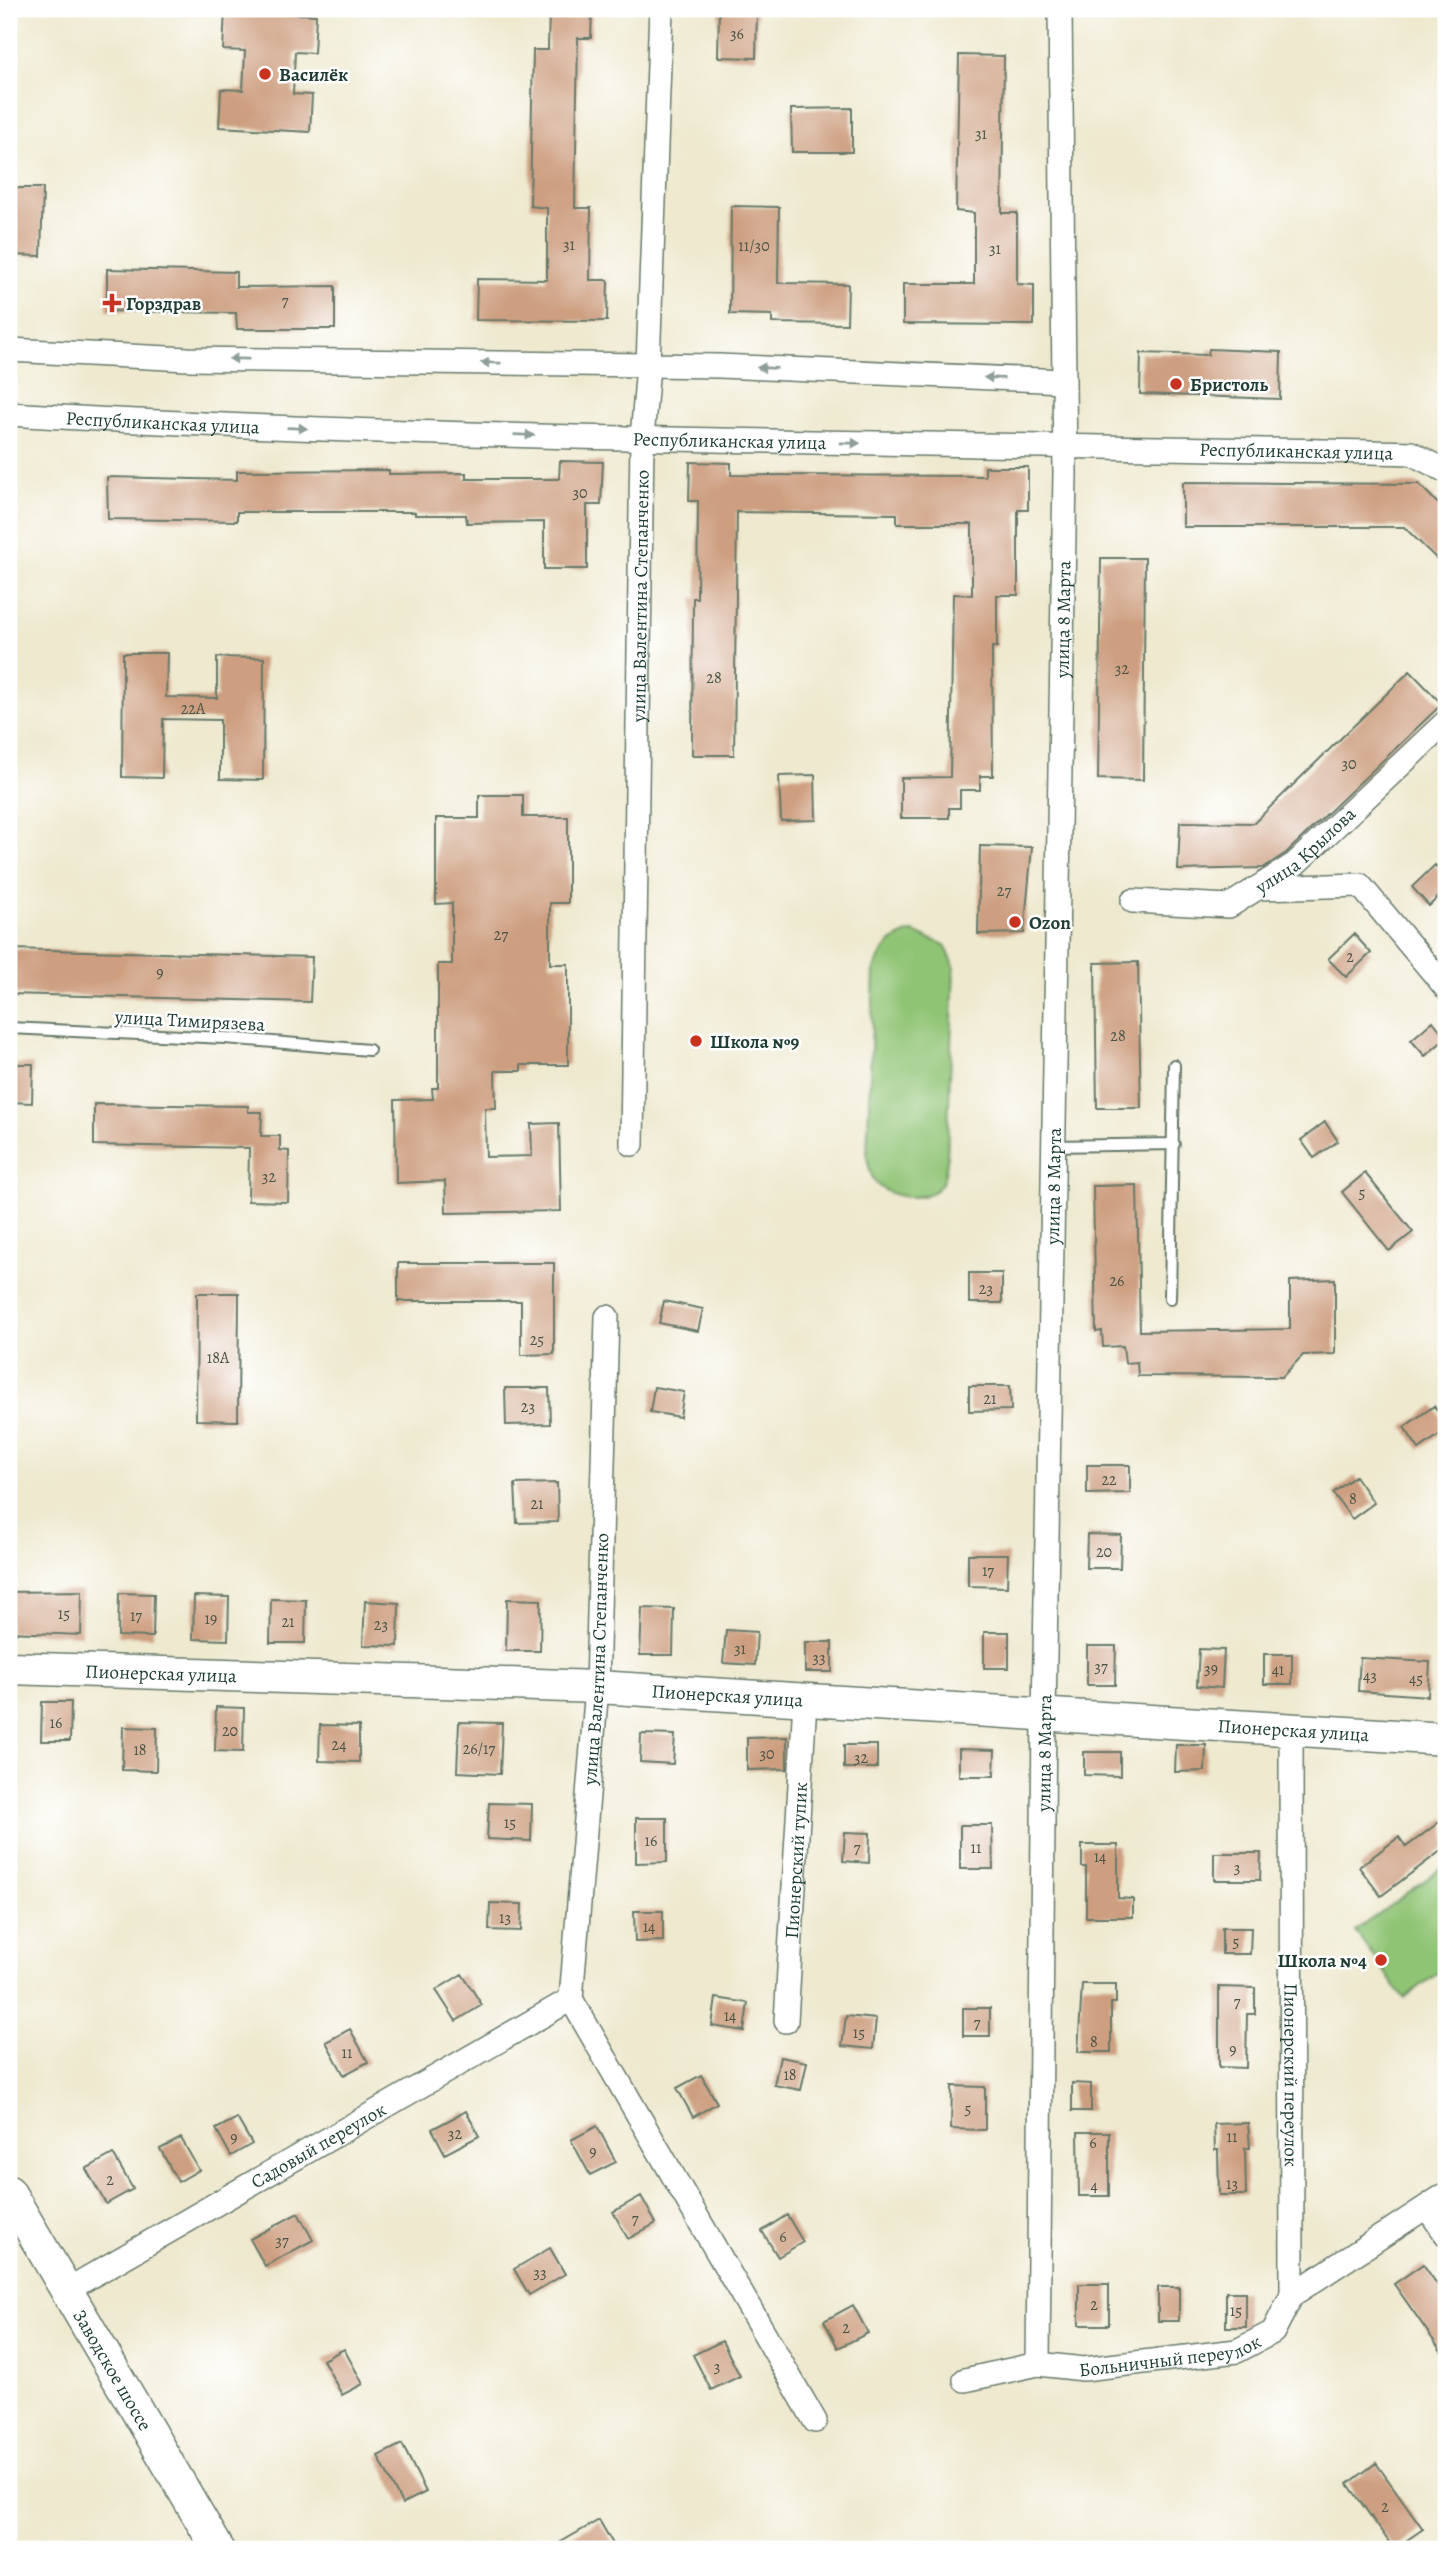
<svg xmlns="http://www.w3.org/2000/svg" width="1455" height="2558" font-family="Alegreya,serif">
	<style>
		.green { fill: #90c475; stroke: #588054; stroke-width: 2 }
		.building { fill: #cd9f80 }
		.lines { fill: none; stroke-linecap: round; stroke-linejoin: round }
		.lane-casing { stroke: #67796a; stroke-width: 14 }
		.street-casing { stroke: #67796a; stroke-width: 26 }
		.secondary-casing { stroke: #67796a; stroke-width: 35 }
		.lane { stroke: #fff; stroke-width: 10 }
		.street { stroke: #fff; stroke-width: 23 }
		.secondary { stroke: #fff; stroke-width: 32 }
		.oneway { fill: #8f9e9a }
		.poi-dot { fill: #c8321e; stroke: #fff; stroke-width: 2.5 }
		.labels { text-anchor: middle; stroke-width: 5; stroke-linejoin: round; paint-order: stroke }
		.number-label { font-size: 16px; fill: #4a5647 }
		.poi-label { font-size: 19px; font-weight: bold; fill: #1f3d34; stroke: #fff; text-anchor: start }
		.street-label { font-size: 19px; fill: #1f3d34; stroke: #fff }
	</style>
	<rect width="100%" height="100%" fill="#fff"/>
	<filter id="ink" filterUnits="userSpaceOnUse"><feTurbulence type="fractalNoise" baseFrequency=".0143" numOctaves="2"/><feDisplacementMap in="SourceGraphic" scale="14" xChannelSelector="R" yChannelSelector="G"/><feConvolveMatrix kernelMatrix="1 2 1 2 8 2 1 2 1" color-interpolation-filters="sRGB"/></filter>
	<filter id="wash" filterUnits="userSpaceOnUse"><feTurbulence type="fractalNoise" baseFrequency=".00686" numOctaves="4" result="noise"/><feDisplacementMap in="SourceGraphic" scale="28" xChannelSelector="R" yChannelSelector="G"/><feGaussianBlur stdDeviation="1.57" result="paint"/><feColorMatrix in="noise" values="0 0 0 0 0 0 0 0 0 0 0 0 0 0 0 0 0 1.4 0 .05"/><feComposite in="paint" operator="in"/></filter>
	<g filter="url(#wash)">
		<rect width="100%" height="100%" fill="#eee9cf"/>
		<path class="green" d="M913,932L945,945L954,965L947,1161C946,1168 945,1177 942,1183C929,1205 884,1199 873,1179C870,1173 869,1164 867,1157L874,969C883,949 891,937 913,932Z
			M1446,1865V1967L1404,1998L1355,1931Z"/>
		<g id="blocks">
			<path class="building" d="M549,9H592L591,38H578L575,208H591L590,280H608L607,321L476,320L477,279L547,280V208L530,206L533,50H548Z
				M719,9H757L756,58L718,57Z
				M225,10L316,15L314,53L295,52L293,94L312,95L310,132L219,127L221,89L243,90L245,51L223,50Z
				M959,55L1004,56L1002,213H1017V284L1034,285V325L903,324V284H974V213L956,211Z
				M852,108V152H792L791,109Z
				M9,188H43L41,256L9,255Z
				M731,206L779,207L778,283L848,284L847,324L772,323V315L730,314Z
				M107,269L236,272V287L335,286V329H237L236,313L107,311Z
				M1209,349L1281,352L1280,399L1140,394L1141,353L1208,355Z
				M560,461L603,462L601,505H587V569H544V522L467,523L466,515H415V512H237V521L108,519L107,477L237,480V471L389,470V474L466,473V479H559Z
				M690,462L731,463V475L985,476V467H1028V510H1018V595H997V647H992L993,776H980V790H960V808H949V818H901V778L950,777L953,594L972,595V524H897V514L737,512L734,755H692L693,598H697L698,501H689Z
				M1183,482L1419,484L1446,512V568L1404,527H1183Z
				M1101,558H1145L1143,780L1098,779Z
				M123,653H167L166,697L217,698V657L264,658L263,780L220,779V720L163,719L162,778L122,777Z
				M1410,671L1442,704L1286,853L1263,868L1178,870L1180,822L1254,823Z
				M815,775L816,820L781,821L779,776Z
				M479,795H523V817H568V903H550V964H568V1065H521V1071H495L496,1108H485L486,1157L532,1156L531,1124L559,1123L561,1211L446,1213L445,1181L396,1183L395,1100L433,1099L432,1088H438V964H452V903L436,904V818H479Z
				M980,846L1032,847L1024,933L978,934Z
				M1435,865L1446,877V890L1429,906L1412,887Z
				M1354,934L1371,953L1346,977L1328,959Z
				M10,949L312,957L310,1002L9,994Z
				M1138,962L1141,1108H1097L1095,963Z
				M1433,1021L1446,1038L1425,1056L1411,1040Z
				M9,1064H33L32,1103L9,1102Z
				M94,1104L248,1106V1112H262L261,1136H280V1150L289,1151L288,1202L248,1201L249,1148L94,1145Z
				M1325,1122L1338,1141L1314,1158L1301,1140Z
				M1365,1173L1413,1232L1389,1251L1342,1192Z
				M1137,1185L1140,1331L1290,1329V1281L1335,1279V1354L1303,1355L1282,1377L1138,1376L1137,1362L1125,1363L1123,1346L1103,1347L1102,1331L1096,1332L1093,1186Z
				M398,1263H554V1354L521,1355V1301H398Z
				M969,1273H1002V1303H969Z
				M197,1293H239L238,1421L196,1420Z
				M664,1301L703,1309L698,1331L659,1323Z
				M969,1386H1010L1011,1410L969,1411Z
				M654,1387L684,1392L680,1417L650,1412Z
				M505,1388H549L550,1424L506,1425Z
				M1434,1406L1446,1424V1430L1419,1449L1404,1427Z
				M1087,1465H1130V1493L1087,1494Z
				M1355,1476L1374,1503L1352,1519L1333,1493Z
				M557,1483L558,1522L517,1523L515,1484Z
				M1087,1534L1121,1535L1120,1568H1086Z
				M968,1554H1008L1007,1587L968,1586Z
				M82,1591L81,1635L9,1632V1592Z
				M119,1593L154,1594L153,1637L118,1636Z
				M194,1596L229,1597L228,1640L193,1639Z
				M271,1599L306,1600L305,1643H270Z
				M507,1599L541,1600L540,1651H506Z
				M365,1601L399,1603L398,1646L363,1645Z
				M642,1608L674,1609L673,1655H640Z
				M726,1630L757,1632L755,1665L723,1663Z
				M984,1632H1009V1668H984Z
				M805,1642H832V1672H805Z
				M1087,1646H1116L1115,1685H1087Z
				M1199,1649L1224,1650L1222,1688L1197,1686Z
				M1264,1654H1292V1684H1264Z
				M1360,1658L1430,1662L1428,1696L1358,1691Z
				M42,1702H71L70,1741H41Z
				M216,1707L244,1708L243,1752L215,1751Z
				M459,1722L502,1723L500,1774L457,1772Z
				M320,1725L359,1726V1762L319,1761Z
				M123,1727L157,1728L156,1771L122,1770Z
				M641,1734L675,1735L673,1764L640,1762Z
				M787,1737V1769L747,1770V1738Z
				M844,1745H877V1768H844Z
				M1176,1745H1206L1205,1771L1175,1772Z
				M959,1749L995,1750L994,1776H959Z
				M1084,1752H1120V1776L1084,1775Z
				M489,1803L532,1804L531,1841L487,1839Z
				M1446,1817V1847L1381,1896L1359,1867L1399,1837L1406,1847Z
				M636,1818H667V1862L636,1863Z
				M960,1825H992L993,1869H960Z
				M845,1832L870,1833L869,1863L843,1861Z
				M1082,1845H1118V1898L1133,1899V1917H1086V1867H1082Z
				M1214,1853H1261L1260,1880H1214Z
				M490,1903L522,1904L521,1931L489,1930Z
				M634,1911H663V1941L635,1942Z
				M1222,1928H1251L1250,1954H1222Z
				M462,1974L482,2005L456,2021L436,1990Z
				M1082,1984H1116V2003H1111V2052H1078Z
				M1219,1987L1255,1988V2014H1247L1246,2068L1219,2067Z
				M716,1998L748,2003L744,2031L712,2026Z
				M963,2008H990V2036H963Z
				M846,2016L876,2019L873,2049L842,2046Z
				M350,2029L368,2062L344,2075L326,2042Z
				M780,2057L807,2062L801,2090L774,2085Z
				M701,2075L717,2103L693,2117L677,2088Z
				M1072,2083L1091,2084V2111H1072Z
				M952,2086L985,2087V2130L951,2129Z
				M466,2111L479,2136L445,2154L432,2129Z
				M237,2118L252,2144L231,2156L216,2129Z
				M1248,2123L1250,2148H1245L1246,2195H1219L1218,2150H1215L1214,2124Z
				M597,2126L616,2162L590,2175L571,2140Z
				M1078,2132H1109V2196H1079Z
				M181,2138L199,2170L178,2182L160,2149Z
				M113,2154L133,2189L106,2204L86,2169Z
				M641,2196L656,2223L628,2239L613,2212Z
				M298,2213L313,2240L265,2266L250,2239Z
				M787,2215L803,2242L778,2257L762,2231Z
				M550,2248L565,2274L529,2295L514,2269Z
				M1423,2264L1446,2297V2358L1394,2284Z
				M1079,2284H1109V2325H1079Z
				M1158,2287H1179V2321H1158Z
				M1226,2292H1246V2327H1226Z
				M853,2305L868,2333L838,2348L824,2321Z
				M722,2341L740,2376L711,2390L693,2355Z
				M344,2349L363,2384L342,2395L323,2360Z
				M402,2444L426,2492L402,2504L378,2456Z
				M1376,2463L1423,2529L1394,2549L1348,2484Z
				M599,2520L616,2549H549Z"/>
		</g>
	</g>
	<g filter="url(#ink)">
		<use href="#blocks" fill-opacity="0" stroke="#67796a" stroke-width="2"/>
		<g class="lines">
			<g class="lane-casing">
				<path id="lane" d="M9,1028L225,1038L369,1050
					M1054,1146L1174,1144
					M1170,1299L1174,1065"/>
			</g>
			<g class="street-casing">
				<g id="street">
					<path d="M9,350L188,359L719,366L1063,381"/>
					<path id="s1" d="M9,414C476,442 943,442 1411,453L1446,471"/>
					<path d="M1258,888L1360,885L1446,988"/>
					<path id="s2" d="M1133,901L1229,906L1295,864L1446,722"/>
					<path id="s3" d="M632,1144L642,439L648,365L661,9"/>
					<path id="s4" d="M1291,1730L1292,2295"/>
					<path id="s5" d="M571,1999L597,1687L607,1317"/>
					<path d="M571,1999L815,2421"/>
					<path id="s6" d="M786,2021L805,1701"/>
					<path d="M1427,2208L1446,2234"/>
					<path id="s7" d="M67,2290L571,1999"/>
					<path id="s8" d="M1038,2364L1044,1716L1065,473L1060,9"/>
					<path id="s9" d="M965,2380L1038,2364L1084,2369L1237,2351L1273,2332L1292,2295L1446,2194"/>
				</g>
			</g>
			<g class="secondary-casing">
				<g id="secondary">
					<path id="s10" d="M9,1668L597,1687L1446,1739"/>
					<path id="s11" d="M9,2192L218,2549"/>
				</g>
			</g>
			<use href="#lane" class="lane"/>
			<use href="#street" class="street"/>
			<use href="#secondary" class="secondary"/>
		</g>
		<defs><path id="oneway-solid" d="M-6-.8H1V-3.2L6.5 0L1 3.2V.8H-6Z" transform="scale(1.75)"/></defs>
		<g class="oneway">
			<use href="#oneway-solid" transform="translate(239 359) rotate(-179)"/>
			<use href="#oneway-solid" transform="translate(491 363) rotate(-179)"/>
			<use href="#oneway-solid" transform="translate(767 368) rotate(-178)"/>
			<use href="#oneway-solid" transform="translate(994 378) rotate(-178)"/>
			<use href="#oneway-solid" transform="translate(297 428) rotate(2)"/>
			<use href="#oneway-solid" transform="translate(524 435) rotate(2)"/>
			<use href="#oneway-solid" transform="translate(850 443) rotate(1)"/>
		</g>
	</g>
	<g class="poi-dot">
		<circle cx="265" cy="74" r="7"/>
		<path d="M108.5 292.5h7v7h7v7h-7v7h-7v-7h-7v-7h7z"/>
		<circle cx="1176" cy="384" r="7"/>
		<circle cx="1015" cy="922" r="7"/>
		<circle cx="696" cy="1041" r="7"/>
		<circle cx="1381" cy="1960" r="7"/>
	</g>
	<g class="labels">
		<g class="number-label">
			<text x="737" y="39">36</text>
			<text x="981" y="139">31</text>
			<text x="569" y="250">31</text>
			<text x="754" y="251">11/30</text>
			<text x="995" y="254">31</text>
			<text x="285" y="306">7</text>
			<text x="580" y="498">30</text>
			<text x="1122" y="674">32</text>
			<text x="714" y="683">28</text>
			<text x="193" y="714">22А</text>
			<text x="1349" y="769">30</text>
			<text x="1004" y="896">27</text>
			<text x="501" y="940">27</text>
			<text x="1350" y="962">2</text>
			<text x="160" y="978">9</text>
			<text x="1118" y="1041">28</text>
			<text x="269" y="1182">32</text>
			<text x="1362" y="1198">5</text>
			<text x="1117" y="1286">26</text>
			<text x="986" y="1294">23</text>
			<text x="537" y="1345">25</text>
			<text x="218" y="1363">18А</text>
			<text x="990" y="1404">21</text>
			<text x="528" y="1412">23</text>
			<text x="1109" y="1485">22</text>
			<text x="1353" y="1504">8</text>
			<text x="537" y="1509">21</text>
			<text x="1104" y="1557">20</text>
			<text x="988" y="1576">17</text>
			<text x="64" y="1619">15</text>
			<text x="136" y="1621">17</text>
			<text x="211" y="1624">19</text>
			<text x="288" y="1627">21</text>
			<text x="381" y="1630">23</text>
			<text x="740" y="1654">31</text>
			<text x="819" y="1663">33</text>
			<text x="1101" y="1672">37</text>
			<text x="1211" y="1674">39</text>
			<text x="1278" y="1675">41</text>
			<text x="1370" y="1681">43</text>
			<text x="1416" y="1684">45</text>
			<text x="56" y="1728">16</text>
			<text x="230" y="1736">20</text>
			<text x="339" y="1750">24</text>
			<text x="479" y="1754">26/17</text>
			<text x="140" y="1755">18</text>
			<text x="767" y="1759">30</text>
			<text x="861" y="1763">32</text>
			<text x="510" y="1828">15</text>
			<text x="651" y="1846">16</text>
			<text x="857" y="1853">7</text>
			<text x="976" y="1853">11</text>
			<text x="1100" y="1862">14</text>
			<text x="1237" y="1873">3</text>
			<text x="505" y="1923">13</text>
			<text x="649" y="1932">14</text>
			<text x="1236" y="1947">5</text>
			<text x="1237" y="2007">7</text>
			<text x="730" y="2021">14</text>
			<text x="977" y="2028">7</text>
			<text x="859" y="2038">15</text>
			<text x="1094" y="2047">8</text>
			<text x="1233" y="2055">9</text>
			<text x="347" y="2058">11</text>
			<text x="790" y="2080">18</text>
			<text x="968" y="2114">5</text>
			<text x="455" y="2139">32</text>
			<text x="1232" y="2142">11</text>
			<text x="234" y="2143">9</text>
			<text x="1093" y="2148">6</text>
			<text x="593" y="2157">9</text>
			<text x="110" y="2185">2</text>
			<text x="1232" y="2189">13</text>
			<text x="1094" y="2191">4</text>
			<text x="635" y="2224">7</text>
			<text x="783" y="2242">6</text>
			<text x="282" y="2246">37</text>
			<text x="540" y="2278">33</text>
			<text x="1094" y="2310">2</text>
			<text x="1236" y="2316">15</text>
			<text x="846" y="2333">2</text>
			<text x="717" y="2372">3</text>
			<text x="1385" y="2512">2</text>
		</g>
		<g class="poi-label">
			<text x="279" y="81">Василёк</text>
			<text x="126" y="310">Горздрав</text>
			<text x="1190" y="391">Бристоль</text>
			<text x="1029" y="929">Ozon</text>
			<text x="710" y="1048">Школа №9</text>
			<text x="1367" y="1967" text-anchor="end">Школа №4</text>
		</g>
		<g class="street-label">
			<text dy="7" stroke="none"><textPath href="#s1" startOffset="154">Республиканская улица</textPath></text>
			<text dy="7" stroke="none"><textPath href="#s1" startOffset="721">Республиканская улица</textPath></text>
			<text dy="7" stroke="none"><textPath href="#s1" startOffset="1288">Республиканская улица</textPath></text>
			<text dy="7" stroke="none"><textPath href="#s3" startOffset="548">улица Валентина Степанченко</textPath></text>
			<text dy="7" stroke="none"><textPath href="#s8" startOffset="1745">улица 8 Марта</textPath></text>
			<text dy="7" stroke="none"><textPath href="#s2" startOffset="191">улица Крылова</textPath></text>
			<text transform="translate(190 1020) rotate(3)" y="7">улица Тимирязева</text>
			<text dy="7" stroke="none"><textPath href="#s8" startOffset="1178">улица 8 Марта</textPath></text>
			<text dy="7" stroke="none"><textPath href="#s5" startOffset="341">улица Валентина Степанченко</textPath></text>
			<text dy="7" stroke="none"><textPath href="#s10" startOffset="152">Пионерская улица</textPath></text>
			<text dy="7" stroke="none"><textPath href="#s10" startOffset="719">Пионерская улица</textPath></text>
			<text dy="7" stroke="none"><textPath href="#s10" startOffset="1286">Пионерская улица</textPath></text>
			<text dy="7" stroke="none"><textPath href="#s8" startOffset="611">улица 8 Марта</textPath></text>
			<text dy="7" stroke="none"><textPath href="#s6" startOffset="161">Пионерский тупик</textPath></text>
			<text dy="7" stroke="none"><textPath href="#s4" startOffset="345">Пионерский переулок</textPath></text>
			<text dy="7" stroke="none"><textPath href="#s7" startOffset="290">Садовый переулок</textPath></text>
			<text dy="7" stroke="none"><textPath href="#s9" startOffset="208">Больничный переулок</textPath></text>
			<text dy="7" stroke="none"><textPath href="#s11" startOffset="206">Заводское шоссе</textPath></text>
		</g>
	</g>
	<rect width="1455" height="2558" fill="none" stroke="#fff" stroke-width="35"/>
</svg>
